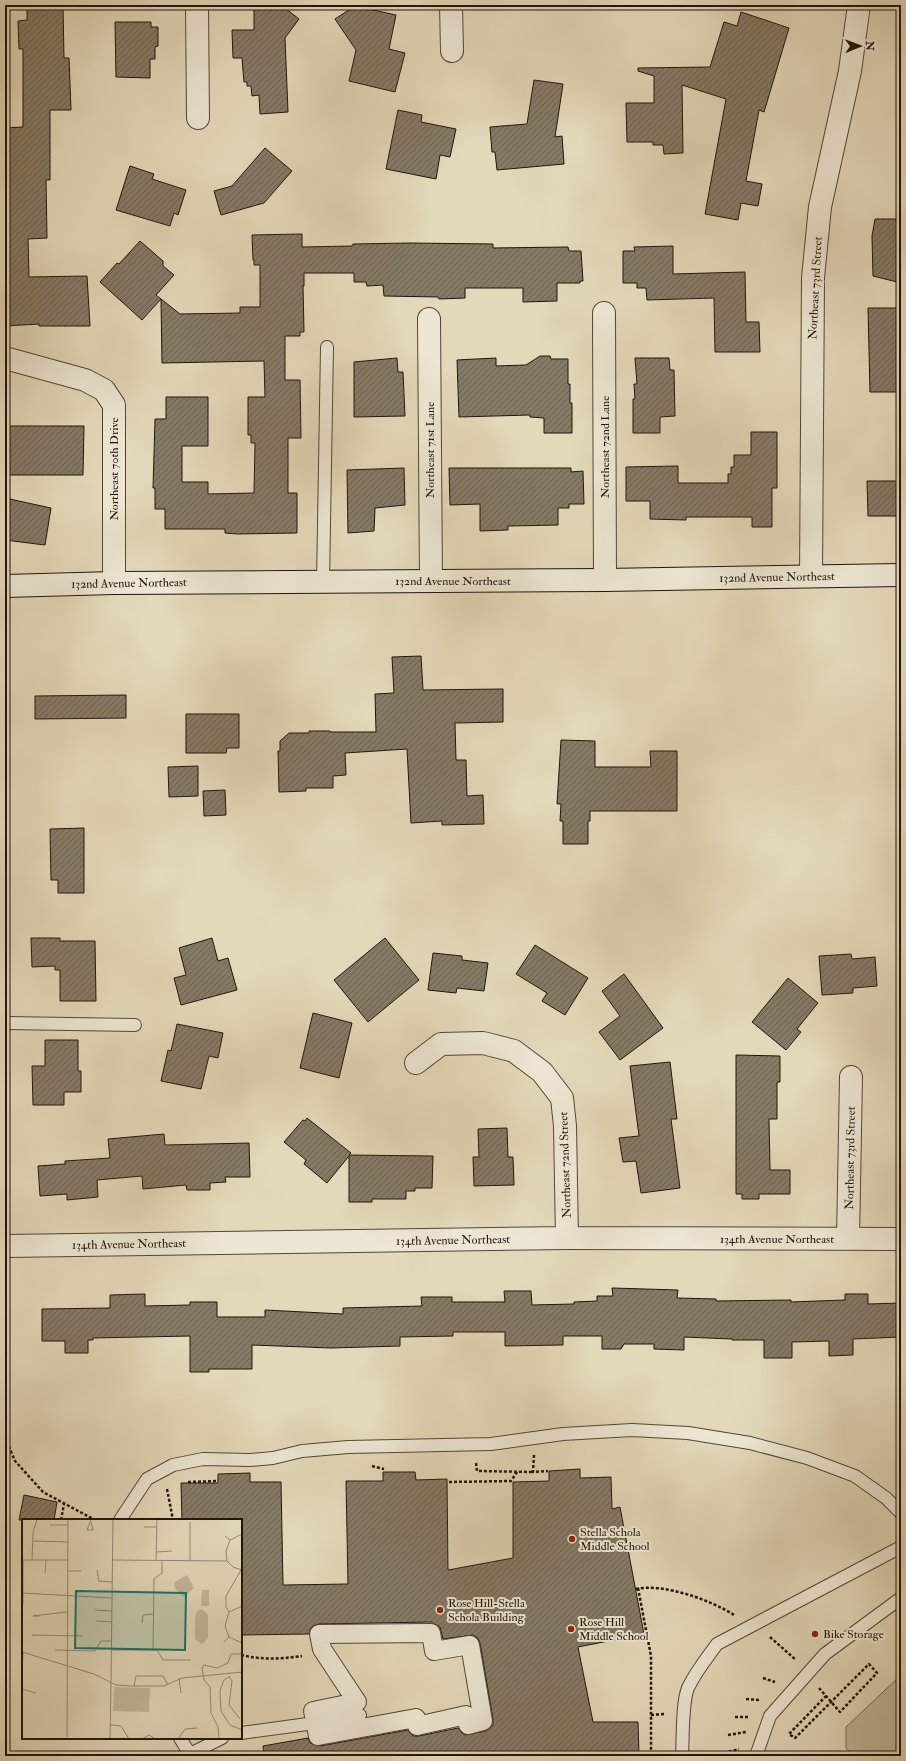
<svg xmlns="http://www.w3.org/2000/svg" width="906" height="1761" font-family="'IM FELL Double Pica',serif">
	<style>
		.pitch { fill: #c2b79c; stroke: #716653 }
		.building { fill: url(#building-hatch); stroke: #20150a }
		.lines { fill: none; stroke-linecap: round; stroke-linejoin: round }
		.service-casing { stroke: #514636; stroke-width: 14 }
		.pedestrian-casing { stroke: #514636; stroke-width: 20 }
		.minor-casing { stroke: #514636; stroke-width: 24 }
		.secondary-casing { stroke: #20150a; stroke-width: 24 }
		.path { stroke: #20150a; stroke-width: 2.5; stroke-dasharray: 3 2; stroke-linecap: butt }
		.service { stroke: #ede6d2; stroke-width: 12 }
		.pedestrian { stroke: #ede6d2; stroke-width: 18 }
		.minor { stroke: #ede6d2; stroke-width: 22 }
		.secondary { stroke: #ede6d2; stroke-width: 22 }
		.poi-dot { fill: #8f2418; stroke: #ede6d2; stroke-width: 1.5 }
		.labels { text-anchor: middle; stroke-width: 4; stroke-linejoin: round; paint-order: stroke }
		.street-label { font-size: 12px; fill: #20150a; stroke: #ede6d2 }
		.poi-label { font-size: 12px; fill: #20150a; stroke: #ede6d2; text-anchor: start }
		.inset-road { fill: none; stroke: #958a74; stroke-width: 1 }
		.view { fill: #0f766e; fill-opacity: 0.15; stroke: #0f766e; stroke-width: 2 }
		.inset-edge { fill: none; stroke: #20150a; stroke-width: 2 }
	</style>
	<defs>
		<pattern id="building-hatch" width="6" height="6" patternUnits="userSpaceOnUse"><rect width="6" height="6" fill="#857a66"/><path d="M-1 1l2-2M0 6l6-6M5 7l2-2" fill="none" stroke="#6c6352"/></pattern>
	</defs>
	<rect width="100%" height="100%" fill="#e3d8ba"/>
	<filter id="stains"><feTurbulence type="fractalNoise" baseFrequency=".005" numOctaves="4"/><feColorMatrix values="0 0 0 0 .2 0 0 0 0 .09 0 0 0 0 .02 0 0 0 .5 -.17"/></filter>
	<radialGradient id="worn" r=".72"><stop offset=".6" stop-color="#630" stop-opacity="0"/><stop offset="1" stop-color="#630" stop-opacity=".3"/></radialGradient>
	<path class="pitch" d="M901,1675V1756H854L846,1748V1727Z"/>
	<path class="building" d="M27,5H63L64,58H69L71,110H50V180H46L47,238L28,239L29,277L87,276L90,326H39V324L5,326V128L23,127V49H19L18,21L27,20Z
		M254,5H281L299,19L285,38L288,112L260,114L259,95L252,96L251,86H247V82H244L242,58H233L232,30H254Z
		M355,6L396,15L389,49L405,53L395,92L349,81L356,50L335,19Z
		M741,12L789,28L764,112L759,110L746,181L762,184L758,206L741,203L738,220L705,214L726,99L682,85L683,153L664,154L663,145H653V142H627L626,103H654V76L638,71V68L710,67L724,22L737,26Z
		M115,22H151V27H158V46L155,47V59H150V78L116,77Z
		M534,80L563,84L555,137L562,136L564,164L497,170L495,152H492L490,127L527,124Z
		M398,110L422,115L421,122L456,129L450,157L440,155L436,179L386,169Z
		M265,148L292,171L264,203L221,215L214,191L232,186Z
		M130,166L154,174L152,179L186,190L178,215L174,213L170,226L116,210Z
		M875,219H901V283L873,276L872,236Z
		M302,234V247L352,246L353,244L409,243L493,244V248L568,247L569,251H581L583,281H580V283H557V301L523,302V288H465V298L439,299L438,297L384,296L383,285L367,286L366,282H354V273H304V286H303L304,332H300V336H285V380H300L301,438H288V493H297V533L237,534L225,533V529H165V509H155V488H153L155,419H166V397H208V446H182V482H208V494L254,493L255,443H251V435H248V397H265L264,361L162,363L161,299L180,314L240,313V307H260V265H254V260H253L252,235Z
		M140,241L163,261V266L174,275L156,295L161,299L142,320L100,282L117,263L119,264Z
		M673,246V274L745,272L746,322H759L760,352H715L714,298L647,300L646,288H637V283H623V251H635L634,247Z
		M868,308H901V392H870Z
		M540,356H550L551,359H568V384H570V403H572V433H544V418L530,417V415L459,417L457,360L496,358V366L526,365Z
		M397,358L398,372H403L405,416L354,417V362Z
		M635,358H669L670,370H674L675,416L660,417V433H633V399H635L634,384H637Z
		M5,426H84L83,475H5Z
		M751,432H777V488H772V527H752V517H686V520L650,519V501H626V467L678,466V483H728V474H731V467H734V455H751Z
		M404,468L405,505L375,508L374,531L348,533L347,470Z
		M449,468H571V472L583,471L584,504H569V508H558V525L508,526V530L480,531V504L450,505Z
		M867,481H901V516H868Z
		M5,498L51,508L45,545L5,540Z
		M421,656L423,690L503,689V722L455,723L456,760H466L467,796L483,795L484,824L442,825V821L411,823L407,749L345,753L346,775L333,776V788H306V791L279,792L278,751H280V741L289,733H309V731H330V732H376L375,694L394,693L392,657Z
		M126,695V718L35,719V696Z
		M186,714H239V748H227L226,753H186Z
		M561,740L595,741V767H651L650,751H677V811H590V821H588V844H563V821H560L561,804H557Z
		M198,766V796L169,797L168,767Z
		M225,790L226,815L204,816L203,791Z
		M84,828V893H58V880H51L50,829Z
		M31,938H60V941H95L96,1001H60V970H55V966L32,967Z
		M212,938L218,961L228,958L237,990L181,1005L174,978L186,975L179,948Z
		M385,938L419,980L368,1022L334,980Z
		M535,945L588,978L565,1015L542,1001L547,993L516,974Z
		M433,953L462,956V960L488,963L484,991L457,988L456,993L428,990Z
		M851,954L852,959L875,957L877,986L853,988V993L822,995L819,956Z
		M624,974L663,1028L620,1060L599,1032L620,1016L602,991Z
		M788,978L818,1003L797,1029L801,1032L786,1050L752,1022Z
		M313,1013L352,1023L339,1078L300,1068Z
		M177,1024L223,1033L218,1058L209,1056L201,1089L161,1081L168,1050L171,1051Z
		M45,1040H78V1071H81V1092H64V1105H33L32,1066H45Z
		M736,1055L780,1056V1082H777V1119H769L770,1170H790V1194H759V1199H742V1194H736Z
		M670,1062L677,1119H671L680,1188L641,1193L636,1161L623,1162L619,1138L639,1136L630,1066Z
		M307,1118L351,1153L349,1155L433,1156L432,1188H415V1191H406V1199H372V1202H349V1156L327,1183L304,1164L306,1160L284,1142L303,1120L305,1121Z
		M507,1128L508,1157H513L514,1185L474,1186L473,1157H479L478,1129Z
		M164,1134L165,1145L249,1143L250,1177H225L226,1182L210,1183V1190H187L186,1185L143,1189L142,1176L97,1180L98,1197L67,1200V1194L40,1196L38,1166L65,1164V1161L110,1158L108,1139Z
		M612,1288L678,1290L677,1298L716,1299V1301L791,1300V1302L845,1300V1294H868V1304L901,1303V1337L853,1339V1355L829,1356V1341L792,1342V1358H764V1340H732V1339L684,1337V1350L654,1349V1344H624L621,1349H602V1336H563V1345L505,1346V1332H453V1336L400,1337V1346L331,1348L252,1345V1369H209V1372H190V1336L93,1338V1340H88V1353H65V1341H42V1309L110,1308V1295L145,1294V1306L190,1305V1302H217V1317H265V1310L343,1314V1308L422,1306L421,1297H452V1302H505L504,1291H531L532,1305L574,1304V1302L597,1301V1296H613Z
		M580,1469V1478L611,1477L612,1509L620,1507L644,1634L578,1647L593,1722H638L639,1756H264L263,1746L308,1738L310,1743L320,1746L408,1730L413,1736H419L458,1728L461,1732L465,1735L486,1731L493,1725V1719L480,1643L478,1638L473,1635L443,1639L440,1627L431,1622L319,1624L313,1626L310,1630L309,1634L242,1635L241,1520H182L181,1483H218V1474L250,1473V1482H281L283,1585L348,1584L346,1481H383V1472H415L416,1480L447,1479L448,1570L513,1558V1482L549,1481V1471Z
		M24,1495L57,1502L54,1520H19Z"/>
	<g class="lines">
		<g class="service-casing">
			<path id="service" d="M323,582L327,347
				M5,1023L135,1025
				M120,1520L147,1479L173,1465L203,1459L250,1460L273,1458L302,1451L348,1447L491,1444L563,1434L632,1430L688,1433L750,1443L807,1458L855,1476L886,1498L901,1513
				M241,1733L315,1723L360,1715
				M180,1738L191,1756
				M190,1754L222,1738
				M682,1756C683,1739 682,1702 688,1688C696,1671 707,1658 717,1644L901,1547
				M756,1756L770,1716L825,1654L901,1598"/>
		</g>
		<g class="pedestrian-casing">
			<path id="pedestrian" d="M431,1633L434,1651L470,1645L483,1721L468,1725L466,1715L417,1726L416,1718L318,1736L313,1711L357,1702L322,1649L319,1634Z"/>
		</g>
		<g class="minor-casing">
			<path id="minor" d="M197,5L198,118
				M451,5L452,51
				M604,313L605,580
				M429,319L431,581
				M5,358L85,380L104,390L114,405V583
				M811,576L813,278L820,207L850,71L859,5
				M416,1063L441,1044L483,1043L514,1051L542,1072L562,1098L565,1126L567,1238
				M848,1239L851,1077
				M5,1246L567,1238L901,1239"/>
		</g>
		<g class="secondary-casing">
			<path id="secondary" d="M5,586L114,583L605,580L901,575"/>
		</g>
		<path class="path" d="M5,1437L15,1461L43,1492L95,1520
			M534,1455L533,1472L548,1471
			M476,1463L477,1471L533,1472
			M372,1466L384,1469
			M188,1482L218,1481
			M449,1482L511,1481L517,1472
			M167,1489L173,1520
			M61,1520L64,1504
			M638,1588L651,1656V1756
			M636,1589C663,1583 711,1600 734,1615
			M770,1637L796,1660
			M241,1655C262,1660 281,1659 302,1656
			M763,1678L775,1682
			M819,1688L840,1712L877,1673L869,1664L795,1738L789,1734L826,1696
			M746,1699L759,1700
			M651,1715L664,1714
			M735,1717H750
			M728,1735L746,1732
			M724,1753L739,1749"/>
		<use href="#service" class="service"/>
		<use href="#pedestrian" class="pedestrian"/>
		<use href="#minor" class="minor"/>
		<use href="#secondary" class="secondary"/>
	</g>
	<g class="poi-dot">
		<circle cx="572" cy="1539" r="4"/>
		<circle cx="440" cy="1610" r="4"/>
		<circle cx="571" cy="1629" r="4"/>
		<circle cx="815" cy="1634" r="4"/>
	</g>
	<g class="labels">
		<g class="street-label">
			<text transform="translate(815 288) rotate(-87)" y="4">Northeast 73rd Street</text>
			<text transform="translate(605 447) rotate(-90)" y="4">Northeast 72nd Lane</text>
			<text transform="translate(430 450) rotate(-90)" y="4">Northeast 71st Lane</text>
			<text transform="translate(114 469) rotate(-90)" y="4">Northeast 70th Drive</text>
			<text transform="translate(777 577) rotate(-1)" y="4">132nd Avenue Northeast</text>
			<text x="453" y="585">132nd Avenue Northeast</text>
			<text transform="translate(129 583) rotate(-1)" y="4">132nd Avenue Northeast</text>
			<text transform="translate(850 1158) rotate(-89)" y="4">Northeast 73rd Street</text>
			<text transform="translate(565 1165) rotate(-92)" y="4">Northeast 72nd Street</text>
			<text x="777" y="1243">134th Avenue Northeast</text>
			<text transform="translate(453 1240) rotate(-1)" y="4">134th Avenue Northeast</text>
			<text transform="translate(129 1244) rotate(-1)" y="4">134th Avenue Northeast</text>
		</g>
		<g class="poi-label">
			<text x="580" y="1536">Stella Schola<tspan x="580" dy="14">Middle School</tspan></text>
			<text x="448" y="1607">Rose Hill-Stella<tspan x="448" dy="14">Schola Building</tspan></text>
			<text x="579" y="1626">Rose Hill<tspan x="579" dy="14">Middle School</tspan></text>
			<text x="823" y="1638">Bike Storage</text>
		</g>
	</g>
	<g transform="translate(22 1519)">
		<rect width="220" height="220" fill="#e3d8ba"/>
		<path d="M92,168L128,169L127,193L91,192Z" fill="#c2b79c"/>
		<path d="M165,56L172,69L162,78L152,68L153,63ZM180,71H187V87H179ZM180,90L186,96V119L180,125L173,120V97L175,92Z" fill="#c2b79c"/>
		<path class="inset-road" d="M68,0L71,11H65L68,3M168,3V42M28,6H46M122,8H135M203,17L208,21L220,15M208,21L204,32L205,42L211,48L220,51M11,22L46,23M134,33L150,32M0,41H46M10,41L11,14L15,0M90,41L205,42M134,42L135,0M75,51L77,62L90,63M46,52H59M23,54L24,41M0,74L90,79M1,85V41M73,91L90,92M207,93L220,87M18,97H11L45,93M74,102L90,103M120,104L121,96L131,95M10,116L61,117M207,118L203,107L207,93L204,88V77L219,51M202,123L207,118L220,124M33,131L73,132L79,122H90M90,131H135L141,141H169M131,131L132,60L140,54V42M0,133L72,155L94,166L109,167H142L160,159L220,153M207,157L210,162L207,186L218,200M207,158L202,161L198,172L199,192L208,206L220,211M0,159L1,133M157,159L159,174M89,164L91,0M112,167L114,157H141L146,166M0,170L14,174M89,206L99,207L107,220M45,218L46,0M88,220L89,164M120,220L127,216L133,220M156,220L163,210L175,209M197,220L196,208L189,194L188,168L182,161L180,149L182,146L195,149L206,144L209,135H220"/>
		<path class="view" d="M54,72L164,74L163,131L53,129Z"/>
		<rect width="220" height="220" class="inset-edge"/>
	</g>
	<rect width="906" height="1761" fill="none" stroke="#e3d8ba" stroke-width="20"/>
	<rect x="6" y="6" width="894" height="1749" fill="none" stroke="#20150a" stroke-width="2"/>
	<rect x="10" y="10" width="886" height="1741" fill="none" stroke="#20150a"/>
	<g transform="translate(860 46) rotate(89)" stroke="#ede6d2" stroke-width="3" paint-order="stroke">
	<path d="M0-3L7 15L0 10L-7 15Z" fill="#20150a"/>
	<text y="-6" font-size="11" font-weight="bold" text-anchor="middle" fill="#20150a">N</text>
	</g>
	<rect width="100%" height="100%" filter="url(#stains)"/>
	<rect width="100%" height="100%" fill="url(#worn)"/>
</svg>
